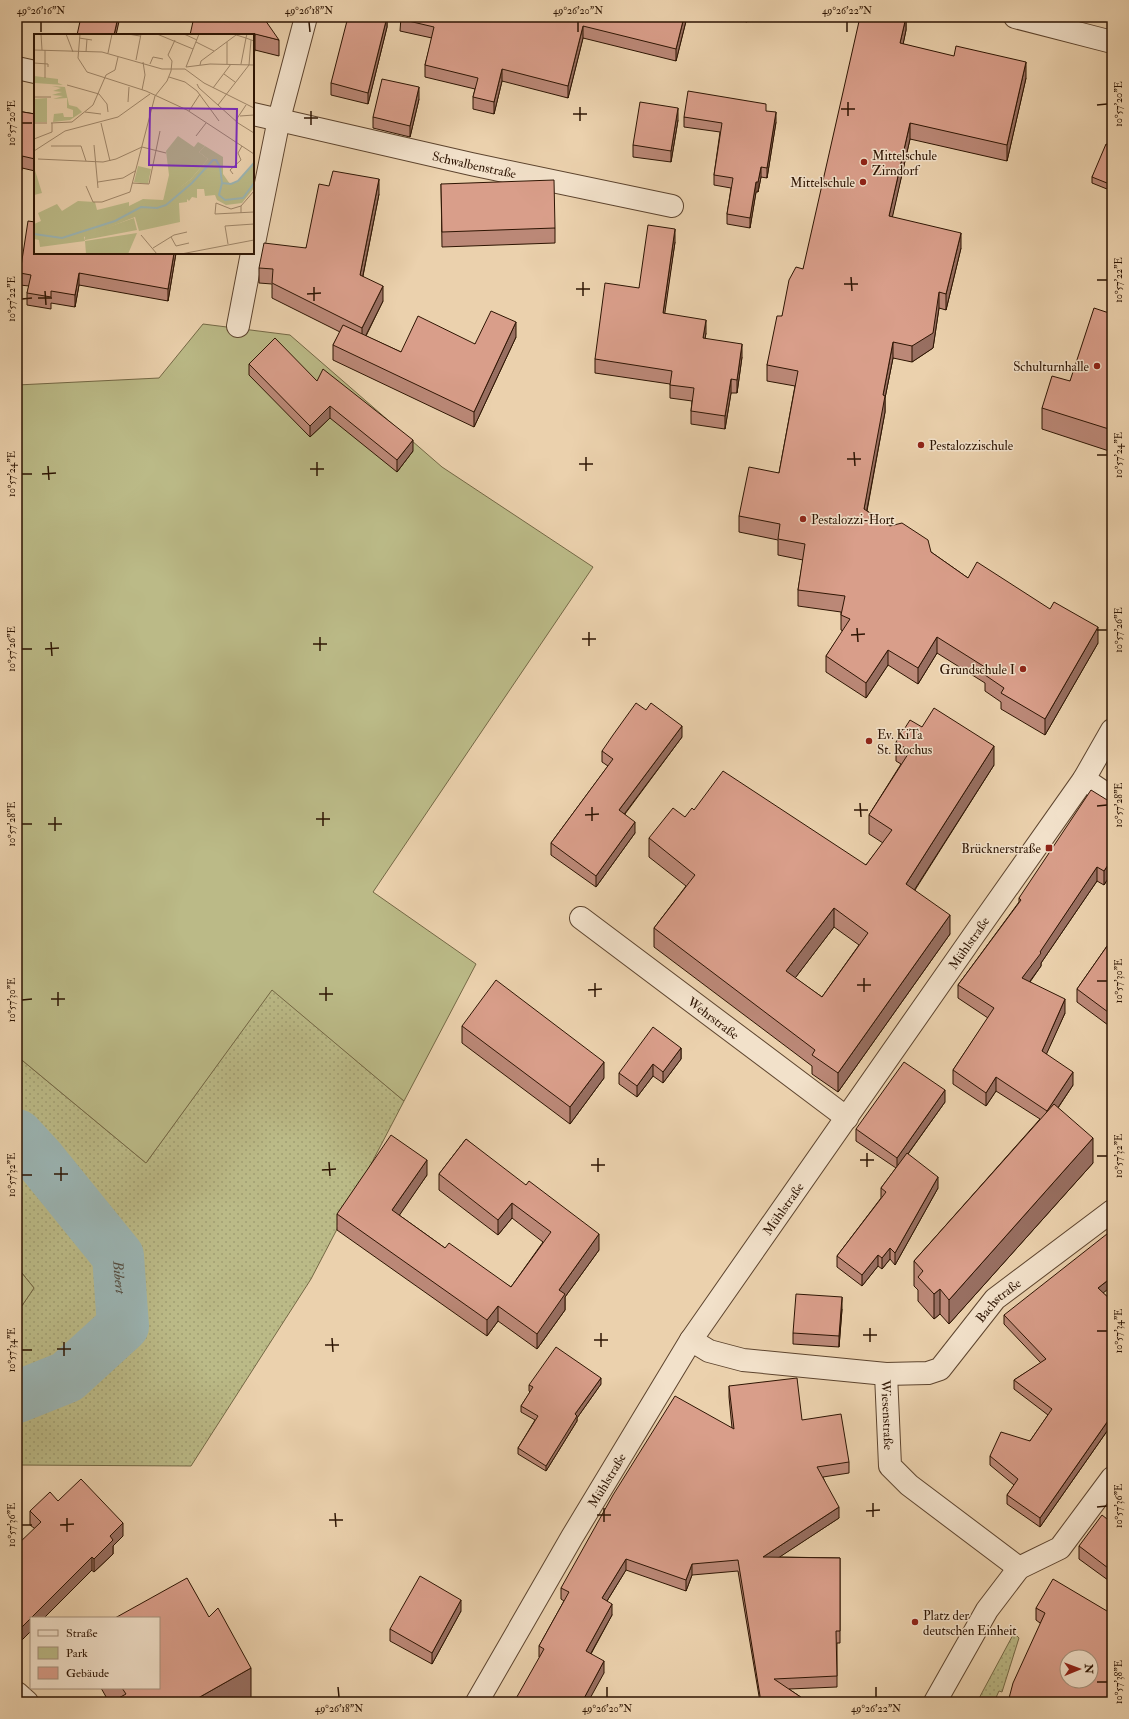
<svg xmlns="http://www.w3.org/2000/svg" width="1129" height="1719" font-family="'IM FELL Double Pica',serif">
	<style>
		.grass { fill: url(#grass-dots); stroke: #746845 }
		.green { fill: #bbba87; stroke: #746845 }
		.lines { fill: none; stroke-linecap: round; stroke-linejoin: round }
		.river { stroke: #9bb5b4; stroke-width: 52 }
		.minor-casing { stroke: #5d442e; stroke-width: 24 }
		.minor { stroke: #f2e1ca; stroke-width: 22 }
		.wall { fill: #b87; stroke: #2e1503; fill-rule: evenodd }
		.shaded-wall { fill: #986f61; stroke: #2e1503 }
		.building { fill: #d99e8a; stroke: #2e1503; fill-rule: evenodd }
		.ticks { fill: none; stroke: #2e1503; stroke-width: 1.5 }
		.poi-dot { fill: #8f2418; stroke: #f2e1ca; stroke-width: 1.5 }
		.labels { text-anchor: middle; stroke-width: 3; stroke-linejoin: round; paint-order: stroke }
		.poi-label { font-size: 13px; fill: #2e1503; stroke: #f2e1ca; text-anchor: start }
		.street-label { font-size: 13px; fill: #2e1503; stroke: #f2e1ca }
		.water-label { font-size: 14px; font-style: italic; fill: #544d41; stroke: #f2e1ca }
		.inset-river { fill: none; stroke: #9bb5b4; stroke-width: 2 }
		.inset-road { fill: none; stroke: #9f8669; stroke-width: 1 }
		.view { fill: #7b2cbf; fill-opacity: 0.15; stroke: #7b2cbf; stroke-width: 2 }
		.inset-edge { fill: none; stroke: #2e1503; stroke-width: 2 }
		.neatline { fill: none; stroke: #2e1503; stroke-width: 1.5 }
		.ticks-label { font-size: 10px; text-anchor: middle; fill: #2e1503 }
	</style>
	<defs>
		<pattern id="grass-dots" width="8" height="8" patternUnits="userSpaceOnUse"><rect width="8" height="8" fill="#bbba87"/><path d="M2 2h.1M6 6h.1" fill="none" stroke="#a19f73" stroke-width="1.8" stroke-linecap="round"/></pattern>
	</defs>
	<rect width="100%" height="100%" fill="#ebd1ad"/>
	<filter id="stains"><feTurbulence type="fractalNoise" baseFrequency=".005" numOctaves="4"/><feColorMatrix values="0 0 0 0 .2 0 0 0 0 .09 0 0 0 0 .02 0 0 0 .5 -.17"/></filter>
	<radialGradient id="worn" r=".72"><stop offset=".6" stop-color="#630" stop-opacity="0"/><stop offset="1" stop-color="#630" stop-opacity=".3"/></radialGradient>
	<path class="grass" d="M272,989L404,1101L311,1279L191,1466L17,1465V1313L34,1288L17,1267V1056L146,1163Z
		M1014,1633L1019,1638L1002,1692L999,1691L994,1702H977Z"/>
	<path class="green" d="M203,324L290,335L442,467L593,567L373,892L476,964L404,1101L272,990L146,1163L17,1056V385L159,378Z
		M17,1267L34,1288L17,1313Z"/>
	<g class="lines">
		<path class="river" id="s1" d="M17,1135L41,1161L118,1256L123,1326L67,1377L17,1397"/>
		<g class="minor-casing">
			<g id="minor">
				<path d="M1015,17L1112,42"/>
				<path d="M17,68L35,72"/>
				<path id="s2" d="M253,114L471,164L672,206"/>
				<path d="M253,248L279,119L306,17"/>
				<path d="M238,326L252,253"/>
				<path d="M1084,779L1112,798"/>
				<path id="s3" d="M581,918L847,1118"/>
				<path id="s4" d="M691,1340L709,1351L743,1360L886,1374L928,1373L940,1369L995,1299L1112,1211"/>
				<path id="s5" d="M886,1374L890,1466L909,1485L1019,1568"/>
				<path d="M17,1693L27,1702"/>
				<path id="s6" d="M477,1702L572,1537L691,1340L976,932L1084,779L1112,730"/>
				<path d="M935,1702L987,1610L1019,1568L1060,1548L1112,1478"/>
			</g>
		</g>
		<use href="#minor" class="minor"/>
	</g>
	<path class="wall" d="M17,17H21L18,37H17Z
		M194,17L279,40V56L255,50Z
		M387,17V27L368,104L331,95V83Z
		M401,17H687L676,61L583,38L568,98L502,81L494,114L473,109V97L475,89L425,77V65L432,38L400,31Z
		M700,17H721L720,21Z
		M728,17H748L747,22Z
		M906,17V30L903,44L1026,78L1007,161L910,139L892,217L961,248L946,310L939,308L933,348L912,362L893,358L885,398V412L867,511L931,552L968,578L1098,643L1045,735L1001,709V702L985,691V683L937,653L918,684L888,665L866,698L826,672V656L843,631L841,630V612L798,606V590L803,560L778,555V540L739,532V516L779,473L795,386L767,381V365L782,316L803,269Z
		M419,99L410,137L373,128V117Z
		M17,111L35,114V171L22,168L17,198Z
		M766,111L776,122L767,178L761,177L758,192H756L750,228L727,224V214L731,188L714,185V175L720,132L684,127V117Z
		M678,120L671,162L633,157V145Z
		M1112,146V191L1092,183V177Z
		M441,184L555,228V243L442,247Z
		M329,186L379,194L363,276L383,301L366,336L401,352L475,344L516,337L474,427L333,360V345L340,332L272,298V284L259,283V268L306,248Z
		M675,242L664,313L706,333L705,338L742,357L737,393H731L725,429L691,424V411L692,401L670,398V384L595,373V359L639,288Z
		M176,253L168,301L79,285L75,307L51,303V309L27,305V293L29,286L20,285V273Z
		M1112,314V452L1042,429V408L1070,381Z
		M249,364L317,381L413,451L397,472L330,418L310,437L249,375Z
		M922,727L994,765L915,890L950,934L838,1092L812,1074V1066L654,947V928L686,886L649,857V838L685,817L694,810L866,865L883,843L869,834V815L901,764L896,761V742ZM834,927L859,945L822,997L795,978Z
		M682,737L625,814L635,833L596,887L551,855V843L608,766L602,762V751Z
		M1112,803V873V872L1104,885L1097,881L1041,963V966L1030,982L1065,1013L1046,1054L1073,1085L1058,1108L1093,1163L949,1324L940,1314L934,1319L918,1301V1290L914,1286V1261L1040,1119L996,1091L986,1106L953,1084V1070L988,1018L958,998V985L1019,902V898Z
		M1112,939V1028L1077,1002V989Z
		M462,1026L604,1078L570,1124L462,1043Z
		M681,1048V1059L663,1083L653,1076L637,1097L619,1084V1073Z
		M945,1102L908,1154L938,1188L895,1265L890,1259L882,1269L878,1266L862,1286L837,1267V1256L881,1198V1188L896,1168L856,1141V1129Z
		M466,1139L599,1250L565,1297V1310L537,1349L498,1321L487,1336L337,1230V1214L427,1175L399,1215L445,1248L511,1287L543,1242L512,1218L498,1235L439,1190V1174Z
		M1103,1293L1112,1301V1424L1040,1527L1007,1504V1495L1014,1485L990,1465V1456L1030,1441L1048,1415L1014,1389V1380L1041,1363L1004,1324V1315Z
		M842,1309L839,1347L793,1344V1333Z
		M601,1384L577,1418V1421L546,1471L518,1454V1448L535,1420L521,1412V1406L530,1392L529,1391V1385Z
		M729,1386L802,1420L849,1462V1473L823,1477L839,1518L779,1557L840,1558V1643H837V1687L789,1689L808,1702H760L738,1571L692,1575L686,1591L626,1570L607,1601L612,1615L591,1654L604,1673L539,1657V1646L564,1601L561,1599V1588L732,1428L729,1397Z
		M58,1501L123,1536L113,1546V1554L94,1572L34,1528L30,1525V1511Z
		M1112,1523V1583L1079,1559V1546Z
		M1036,1608L1112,1614L1040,1623L1036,1620Z
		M461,1611L432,1664L390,1641V1629Z
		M101,1688H159L251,1702H109Z"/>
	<path class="shaded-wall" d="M19,17H21L18,37V26Z
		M118,17H120L116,35H114Z
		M387,17V27L368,104V93Z
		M684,17H687L676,61V49Z
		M906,17V30L900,59V43Z
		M583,26V38L568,98V86Z
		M255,34V50L253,59V42Z
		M1026,62V78L1007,161V145Z
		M502,69V81L494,114V102Z
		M419,87V99L410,137V126Z
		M678,108V120L671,162V151Z
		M776,112V122L767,178V168Z
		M910,123V139L889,232V216Z
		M22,156V168L17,198V186Z
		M761,167V177L758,192V182Z
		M379,179V194L360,290V275Z
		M756,182V192L750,228V218Z
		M675,229V242L663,326V313Z
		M961,233V248L946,310V294Z
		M174,253H176L168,301V289Z
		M79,273V285L75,307V295Z
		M383,286V301L362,343V328Z
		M939,292V308L933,348L912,362V346Z
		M706,320V333L703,351V338Z
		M516,322V337L474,427V412Z
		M893,342V358L885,398V412L864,525V509L883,395Z
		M742,344V357L737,393V380Z
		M731,379V393L725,429V416Z
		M330,406V418L310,437V426Z
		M413,440V451L397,472V460Z
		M1098,627V643L1045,735V719Z
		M937,637V653L918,684V668Z
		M888,650V665L866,698V683Z
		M682,726V737L619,821V810Z
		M994,746V765L906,903V884Z
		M635,822V833L596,887V876Z
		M1112,859V872L1104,885V871Z
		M1097,867V881L1041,963V966L1022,992V978Z
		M834,908V927L786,990V971Z
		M950,915V934L838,1092V1073Z
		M1065,999V1013L1042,1064V1051Z
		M681,1048V1059L663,1083V1072Z
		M604,1062V1078L570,1124V1107Z
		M653,1064V1076L637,1097V1086Z
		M1073,1072V1085L1047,1124V1111Z
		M996,1077V1091L986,1106V1093Z
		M945,1090V1102L897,1169V1158Z
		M1093,1138V1163L949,1324V1300Z
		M427,1160V1175L392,1226V1210Z
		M938,1177V1188L895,1265V1253Z
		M512,1203V1218L498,1235V1220Z
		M599,1234V1250L565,1297V1310L537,1349V1334L559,1290Z
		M890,1248V1259L882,1269V1258Z
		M878,1255V1266L862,1286V1275Z
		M1112,1277V1286L1098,1297V1288Z
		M940,1289V1314L934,1319V1294Z
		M842,1297V1309L839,1347V1336Z
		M498,1306V1321L487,1336V1320Z
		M601,1378V1384L577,1418V1421L546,1471V1466L575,1414Z
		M1112,1415V1424L1040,1527V1518Z
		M839,1507V1518L763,1568V1557Z
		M123,1523V1536L113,1546V1554L94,1572V1559L110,1536Z
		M92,1557V1570L44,1618H31V1631L17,1645V1632Z
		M626,1559V1570L602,1609V1598Z
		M692,1564V1575L686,1591V1580Z
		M461,1600V1611L432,1664V1653Z
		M612,1604V1615L586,1662V1651Z
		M604,1661V1673L588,1702H582Z
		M251,1668V1702H191Z"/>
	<path class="building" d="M17,17H19L18,26H17Z
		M81,17H118L114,35H77Z
		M194,17H263L279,40L255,34L253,42V35H190Z
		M348,17H387L368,93L331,83Z
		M401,17H684L676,49L583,26L568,86L502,69L494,102L473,97L478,78L425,65L434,27L400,19Z
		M860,17H906L900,43L954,56L956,46L1026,62L1007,145L910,123L889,216L961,233L946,294L939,292L933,333L912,346L893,342L883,395L885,396L864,509L890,526L902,523L928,540L931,552L968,578L977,562L1050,609L1054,602L1098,627L1045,719L1001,693L1004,688L985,675L988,669L937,637L918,668L888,650L866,683L826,656L850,619L841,615L845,596L798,590L805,544L778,539L780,524L739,516L749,467L779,473L798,371L767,365L777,316H782L789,280L796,267L803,269Z
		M382,79L419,87L410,126L373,117Z
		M688,91L766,104V111L776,112L767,168L761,167L758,182H756L750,218L727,214L733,178L714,175L722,123L684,117Z
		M640,102L678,108L671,151L633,145Z
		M17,111L35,114V159L22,156L17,186Z
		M1106,144L1112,146V185L1092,177Z
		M333,171L379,179L360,275L383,286L362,328L272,283L273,269L259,268L264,243L306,248L319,184L329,186Z
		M554,180L555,228L442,232L441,184Z
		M28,221L35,222V253H174L168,289L79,273L75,295L51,291V297L27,293L31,275L20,273Z
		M648,225L675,229L663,313L706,320L703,338L742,344L737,380L731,379L725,416L691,411L694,388L670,385L672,371L595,359L605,283L639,288Z
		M1094,308L1112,314V430L1042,408L1052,376L1070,381Z
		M491,311L516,322L474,412L333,345L343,325L401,352L418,316L475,344Z
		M275,338L317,381L323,369L413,440L397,460L330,406L310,426L249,364Z
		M636,703L646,710L651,703L682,726L619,810L635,822L596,876L551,843L613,759L602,751L613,735Z
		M934,708L994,746L906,884L950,915L838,1073L812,1055L815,1050L654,928L695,875L649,838L673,808L685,817L692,808L694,810L723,771L866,865L892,830L869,815L910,751L896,742L910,720L922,727ZM834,908L868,933L822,997L786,971Z
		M1091,790L1112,803V859L1104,871L1097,867L1040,952L1041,953L1022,978L1065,999L1042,1051L1073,1072L1047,1111L996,1077L986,1093L953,1070L994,1008L958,985L1021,900L1019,898Z
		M1112,939V1015L1077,989Z
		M496,980L604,1062L570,1107L462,1026Z
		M653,1027L681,1048L663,1072L653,1064L637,1086L619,1073Z
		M904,1062L945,1090L897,1158L856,1129Z
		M1054,1104L1093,1138L949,1300L940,1289L934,1294L918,1277L923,1271L914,1261Z
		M391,1135L427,1160L392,1210L445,1248L449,1243L511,1287L551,1232L512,1203L498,1220L439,1174L466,1139L526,1185L529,1181L599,1234L559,1290L565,1294L537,1334L498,1306L487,1320L337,1214Z
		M907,1153L938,1177L895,1253L890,1248L882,1258L878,1255L862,1275L837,1256L886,1192L881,1188Z
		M1112,1230V1277L1098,1288L1112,1301V1415L1040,1518L1007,1495L1018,1479L990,1456L1001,1432L1030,1441L1052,1409L1014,1380L1046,1359L1004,1315Z
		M796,1294L842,1297L839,1336L793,1333Z
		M556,1347L601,1378L575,1414L577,1416L546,1466L518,1448L538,1416L521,1406L533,1387L529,1385Z
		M797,1378L802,1420L841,1414L849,1462L817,1467L839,1507L763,1557L840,1558V1631H836L837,1676L774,1679L808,1702H760V1696L738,1560L692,1564L686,1580L626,1559L602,1598L612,1604L586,1651L604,1661L582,1702H514L544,1649L539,1646L569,1592L561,1588L613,1495L675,1396L734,1429L729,1386Z
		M81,1479L123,1523L110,1536L113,1540L94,1559L92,1557L17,1632V1545L41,1522L30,1511L50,1492L58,1501Z
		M1102,1515L1112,1523V1571L1079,1546Z
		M420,1576L461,1600L432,1653L390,1629Z
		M187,1578L209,1617L218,1608L251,1668L191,1702H116L115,1700L126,1694L122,1688H159V1618H115Z
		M1053,1579L1112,1614V1702H1008L1013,1683L1045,1613L1036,1608ZM1067,1657H1091V1681H1067Z
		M324,1698L331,1702H321Z"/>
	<path class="ticks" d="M41,22V32M309,22L310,32M578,22V32M847,22V32M848,102V116M1097,105L1107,104M580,107V121M841,109H855M311,111V125M573,114H587M304,118H318M22,123H32M851,277L852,291M1097,280H1107M583,282V296M844,284H858M314,287V301M576,289H590M45,291L46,305M307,294L321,293M38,298H52M22,299L32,298M854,452L855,466M1097,455H1107M586,457V471M847,459H861M317,462V476M579,464H593M48,466L49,480M310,469H324M22,474H32M42,474L56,473M857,628L858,642M1097,630H1107M589,632V646M851,635L865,634M320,637V651M582,639H596M51,642L52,656M313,644H327M22,649H32M45,649L59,648M860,803L861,817M1097,806L1107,805M592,807V821M854,810H868M323,812V826M585,815L599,814M55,817V831M316,819H330M22,824H32M48,824H62M864,978V992M1097,981H1107M595,983V997M857,985H871M326,987V1001M588,990L602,989M58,992V1006M319,994H333M51,999H65M22,1000L32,999M867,1153V1167M1097,1156H1107M598,1158V1172M860,1160H874M329,1162L330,1176M591,1165H605M61,1167V1181M322,1170L336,1169M54,1174H68M22,1175H32M870,1328V1342M1097,1331H1107M601,1333V1347M863,1335H877M332,1338L333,1352M594,1340H608M64,1342V1356M325,1345H339M57,1349H71M22,1350H32M873,1503V1517M1097,1507L1107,1506M604,1508V1522M866,1511L880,1510M335,1513L336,1527M597,1515H611M67,1518V1532M329,1520H343M22,1525H32M60,1525L74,1524M1097,1682H1107M338,1687L339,1697M607,1687V1697M876,1687V1697"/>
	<g class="poi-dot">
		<circle cx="864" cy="162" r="4"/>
		<circle cx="863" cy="182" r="4"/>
		<circle cx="1097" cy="366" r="4"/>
		<circle cx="921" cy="445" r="4"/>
		<circle cx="803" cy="519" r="4"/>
		<circle cx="1023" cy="669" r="4"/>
		<circle cx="869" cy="741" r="4"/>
		<rect x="1045" y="844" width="8" height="8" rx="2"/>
		<circle cx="915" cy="1622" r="4"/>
	</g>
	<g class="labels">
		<g class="poi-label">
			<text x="872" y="160">Mittelschule<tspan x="872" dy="15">Zirndorf</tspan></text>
			<text x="855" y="187" text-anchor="end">Mittelschule</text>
			<text x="1089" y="371" text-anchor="end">Schulturnhalle</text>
			<text x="929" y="450">Pestalozzischule</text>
			<text x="811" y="524">Pestalozzi-Hort</text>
			<text x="1015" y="674" text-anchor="end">Grundschule I</text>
			<text x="877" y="739">Ev. KiTa<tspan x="877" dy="15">St. Rochus</tspan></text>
			<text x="1041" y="853" text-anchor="end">Brücknerstraße</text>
			<text x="923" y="1620">Platz der<tspan x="923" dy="15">deutschen Einheit</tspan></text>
		</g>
		<g class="street-label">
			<text dy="5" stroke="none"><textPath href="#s2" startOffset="227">Schwalbenstraße</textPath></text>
			<text dy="5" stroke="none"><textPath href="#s6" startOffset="905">Mühlstraße</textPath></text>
			<text dy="5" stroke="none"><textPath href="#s3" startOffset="166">Wehrstraße</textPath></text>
			<text dy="5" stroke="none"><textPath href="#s6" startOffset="581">Mühlstraße</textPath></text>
			<text dy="5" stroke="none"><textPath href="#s4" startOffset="345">Bachstraße</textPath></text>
			<text dy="5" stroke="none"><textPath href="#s5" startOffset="41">Wiesenstraße</textPath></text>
			<text dy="5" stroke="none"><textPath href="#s6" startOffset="257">Mühlstraße</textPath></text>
		</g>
		<g class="water-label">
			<text dy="5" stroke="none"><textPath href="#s1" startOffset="179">Bibert</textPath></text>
		</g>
	</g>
	<g transform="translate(34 34)">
		<rect width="220" height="220" fill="#ebd1ad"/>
		<path d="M18,52L31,53L35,71L43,73L48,78L36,86L19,88L20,80L29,79L30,83H39V76L33,74V64L19,65L29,62L18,61L28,58L19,57L27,54ZM171,112L189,123V140L196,150L203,148L220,130V154L208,169L192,171L183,166L181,161L171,162L170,155H163V164L158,163L155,167L153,165V168L145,169L146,188L105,197L101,183L50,203L51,207L6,213L5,206L0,205V190L7,187L4,179L23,170L28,177L44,167L61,168L63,176L95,168V172L109,165L129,166L157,145L174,125L165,118Z" fill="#bbba87"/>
		<path d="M0,42L24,45V49L29,51L1,49Z" fill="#bbba87"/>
		<path d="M13,64V88H0V65ZM144,102L160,113L164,108L171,112L165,118L174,125L157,145L129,167L135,141L132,117ZM104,132L117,135L114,150L100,148ZM0,133L8,159L0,161ZM100,184L103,196L51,206V201ZM103,199L94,220H52L51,207Z" fill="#bbba87"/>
		<path class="inset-river" d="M188,149L197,150L204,147L220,129M0,200L28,204L81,187L107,173L123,174L132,171L158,149L179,126H182L186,133L188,149L185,161L191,166L209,164L220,149"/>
		<path class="inset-road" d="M7,0L8,16M32,0L39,18M46,0L44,24L53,38L112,57L153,76L220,120M94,0L106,2M123,0L159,15M150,0L163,6M199,0L212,4L207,30M213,0L212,4L220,7M45,4L58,6M162,8L180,17M0,16L68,18L128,35H151M52,18L53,5M74,19L78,0M102,26L107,0M0,29L14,30V33M116,30L119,23L129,25M193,30V8M166,31L167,27L202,1M215,31L217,6M152,33L176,30L220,31M152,33L165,0M151,35L170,49L220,74M190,40L201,48M135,43L151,48L163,57L185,87M11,44V16M163,50L165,54L204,89L220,99M33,51L65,60L73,70L74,78M179,54L197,30M108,56L111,41L109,28M0,63H17M94,68L95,53M184,71L215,31M155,77L166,60M51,78L67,80M206,82L220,81M202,86L212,71M38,88L59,71L72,41L81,36L84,23M0,89H13M17,89L38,88M67,89L76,127M162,102L172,89M0,105L18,98V89M60,111L64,154M17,112H47L52,127M0,117L31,97L84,83L116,60M4,125L69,128L82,125L108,113L132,119M199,140L196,136L207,126L204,119L208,112M64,148L89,144L101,137M98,149L115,150L126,97M52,152L59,168H68L96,158L121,62L133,47L137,37L138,27L134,21L141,6M207,172L220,157M207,179V172L197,175L182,169L181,180L220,178M107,201L123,220M137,203L142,212L155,209M194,210L191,192L220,190M119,214L140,201L153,198M147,220L220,206"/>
		<path class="view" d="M116,74L203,75L202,133L115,131Z"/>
		<rect width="220" height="220" class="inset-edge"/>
	</g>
	<rect width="1129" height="1719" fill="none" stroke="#ebd1ad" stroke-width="44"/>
	<rect x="30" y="1617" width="130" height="72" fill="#f2e1ca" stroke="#a48f7a"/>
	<rect x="38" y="1630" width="20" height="6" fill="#f2e1ca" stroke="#a48f7a"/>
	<text x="66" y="1637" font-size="12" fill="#2e1503">Straße</text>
	<rect x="38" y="1647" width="20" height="12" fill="#bbba87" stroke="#a48f7a"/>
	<text x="66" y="1657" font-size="12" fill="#2e1503">Park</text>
	<rect x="38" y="1667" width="20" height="12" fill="#d99e8a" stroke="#a48f7a"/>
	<text x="66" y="1677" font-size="12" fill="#2e1503">Gebäude</text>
	<g transform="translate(1079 1669) rotate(89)"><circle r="19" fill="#f2e1ca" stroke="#a48f7a"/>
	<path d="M0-3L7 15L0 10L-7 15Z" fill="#8f2418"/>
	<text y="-6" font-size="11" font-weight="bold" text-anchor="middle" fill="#2e1503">N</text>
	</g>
	<rect x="22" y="22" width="1085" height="1675" class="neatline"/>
	<g class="ticks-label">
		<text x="41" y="14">49°26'16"N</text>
		<text x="309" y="14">49°26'18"N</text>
		<text x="578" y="14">49°26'20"N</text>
		<text x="847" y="14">49°26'22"N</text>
		<text transform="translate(1118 104) rotate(-90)" y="4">10°57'20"E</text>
		<text transform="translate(11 123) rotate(-90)" y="4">10°57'20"E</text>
		<text transform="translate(1118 280) rotate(-90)" y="4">10°57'22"E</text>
		<text transform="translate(11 299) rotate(-90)" y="4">10°57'22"E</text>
		<text transform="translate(1118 455) rotate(-90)" y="4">10°57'24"E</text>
		<text transform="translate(11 474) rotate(-90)" y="4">10°57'24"E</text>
		<text transform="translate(1118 630) rotate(-90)" y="4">10°57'26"E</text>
		<text transform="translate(11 649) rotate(-90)" y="4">10°57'26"E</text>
		<text transform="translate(1118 805) rotate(-90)" y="4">10°57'28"E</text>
		<text transform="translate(11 824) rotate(-90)" y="4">10°57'28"E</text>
		<text transform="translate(1118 981) rotate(-90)" y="4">10°57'30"E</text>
		<text transform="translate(11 1000) rotate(-90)" y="4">10°57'30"E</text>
		<text transform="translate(1118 1156) rotate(-90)" y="4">10°57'32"E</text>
		<text transform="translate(11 1175) rotate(-90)" y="4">10°57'32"E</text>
		<text transform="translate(1118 1331) rotate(-90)" y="4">10°57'34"E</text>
		<text transform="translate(11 1350) rotate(-90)" y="4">10°57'34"E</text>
		<text transform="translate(1118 1506) rotate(-90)" y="4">10°57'36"E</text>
		<text transform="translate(11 1525) rotate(-90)" y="4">10°57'36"E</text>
		<text transform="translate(1118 1682) rotate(-90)" y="4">10°57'38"E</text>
		<text x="339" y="1712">49°26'18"N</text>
		<text x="607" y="1712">49°26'20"N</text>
		<text x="876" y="1712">49°26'22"N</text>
	</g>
	<rect width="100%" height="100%" filter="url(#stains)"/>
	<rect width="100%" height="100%" fill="url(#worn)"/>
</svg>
